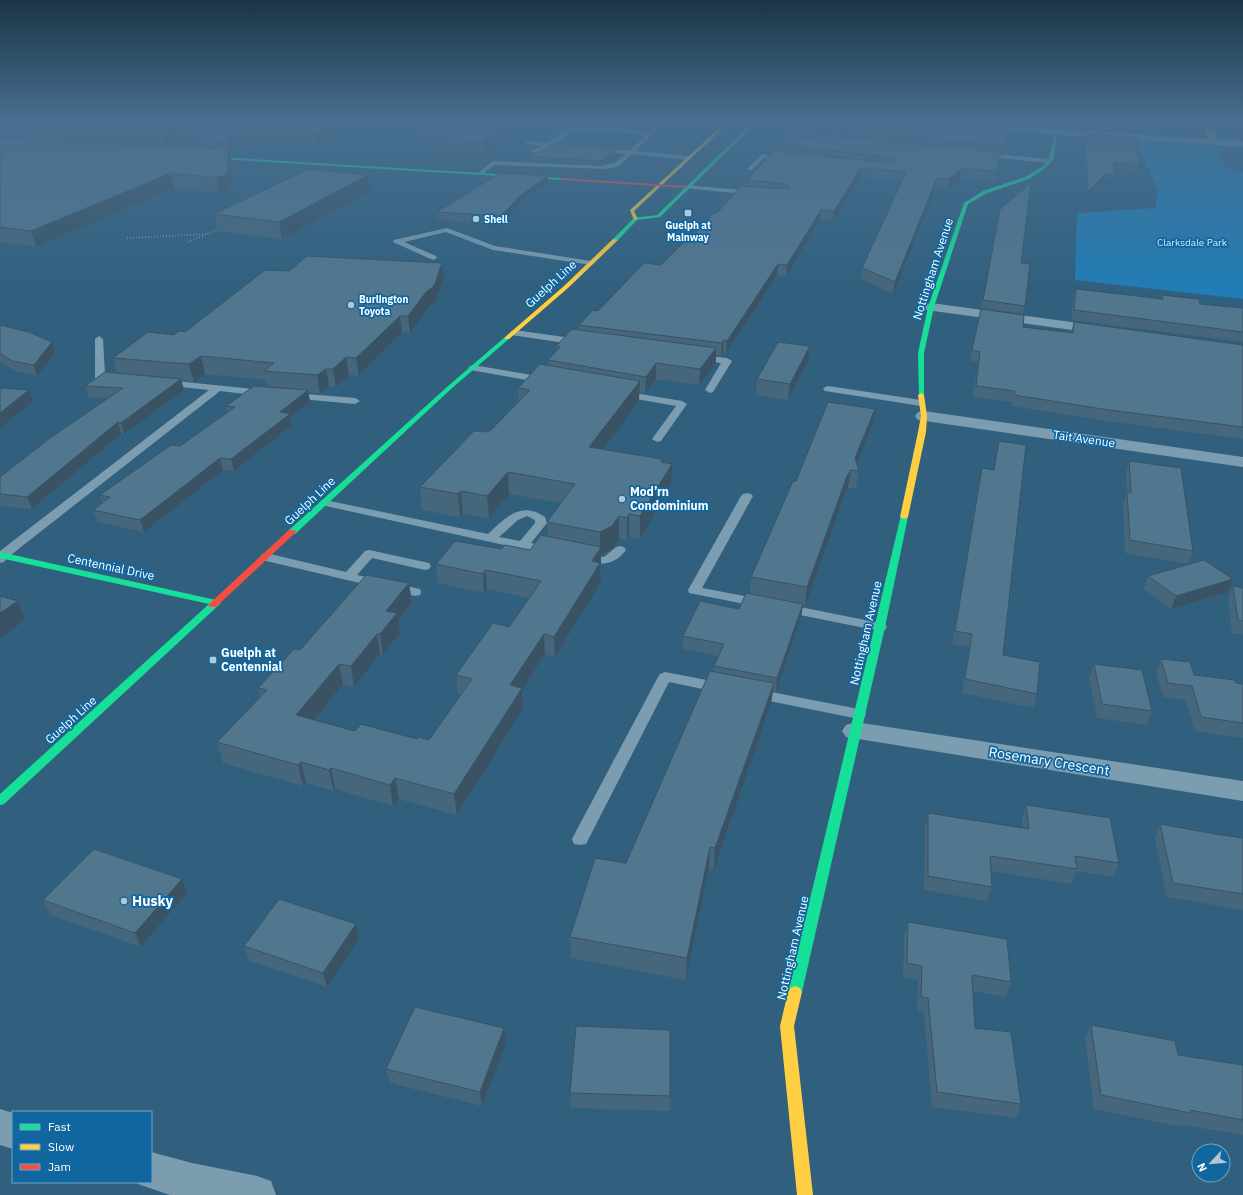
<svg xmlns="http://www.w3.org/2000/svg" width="1243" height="1195" font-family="'IBM Plex Sans',sans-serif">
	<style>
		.green { fill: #217db5 }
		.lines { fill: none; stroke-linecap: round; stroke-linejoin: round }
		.path { stroke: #7c9caf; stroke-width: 1.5; stroke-dasharray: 1 2; stroke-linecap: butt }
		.lane { fill: #7c9caf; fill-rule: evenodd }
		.street { fill: #7c9caf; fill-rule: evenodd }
		.fast { fill: #16e098; fill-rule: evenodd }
		.slow { fill: #ffcf43; fill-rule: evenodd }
		.jam { fill: #f24e42; fill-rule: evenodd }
		.wall { fill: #46667b; fill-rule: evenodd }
		.shaded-wall { fill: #395364 }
		.building { fill: #51778f; stroke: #395364 }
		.poi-dot { fill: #b7c7d2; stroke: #1067a0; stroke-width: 1.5 }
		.labels { text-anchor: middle; stroke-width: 3.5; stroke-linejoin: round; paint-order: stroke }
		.far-poi-label { font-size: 10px; font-weight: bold; fill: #fff; stroke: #1067a0; text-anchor: start }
		.far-park-label { font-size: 10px; fill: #d1edfe; stroke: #1067a0 }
		.street-label { font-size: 12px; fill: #fff; stroke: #1067a0 }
		.poi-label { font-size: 12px; font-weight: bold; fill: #fff; stroke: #1067a0; text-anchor: start }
		.near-street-label { font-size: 14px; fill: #fff; stroke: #1067a0 }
		.near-poi-label { font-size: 14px; font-weight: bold; fill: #fff; stroke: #1067a0; text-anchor: start }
	</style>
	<rect width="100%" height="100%" fill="#31607f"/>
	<path class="green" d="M1135,139L1217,146L1226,167L1243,172V299L1075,280L1077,213L1156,208L1157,190Z"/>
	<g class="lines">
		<path class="path" d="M127,238L207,234
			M188,242L219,229"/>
		<path class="lane" d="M839,121H846L857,125L850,135L840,136V134L846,133L851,126Z
			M573,127C587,128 644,126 652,135L651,136L635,151L689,156L692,158L689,160L632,154L619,166L607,169L494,165L482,175L477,174L493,161L601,166L615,163L626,154L549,147L534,153L531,151L532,150L542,146L524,143L527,141L547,143L561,133ZM574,131L638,133L646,135L629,151L553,144Z
			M982,153L1049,159L1052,161L1049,163L980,156V154Z
			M763,154L785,157L788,159L785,161L764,158L752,170H748V168Z
			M687,185L753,191L756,193L753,195L685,188V186Z
			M447,228L495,246L591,261L595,263L591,265L493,250L446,232L404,242L436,256L437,258L433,260L393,242L394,240Z
			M514,330L579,339L583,342L579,345L511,335L510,333L511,331Z
			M99,336L103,339L105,375L119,376L121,378L119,380L100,381L95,378V339Z
			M699,355L727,358L732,361L713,392L710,393L705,390L721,363L696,360L694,358L696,356Z
			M473,365L544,377L549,380L544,383L470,370L468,368L470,366Z
			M165,380L263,390L268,393L263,396L220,391L7,558L4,562L0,563V551L209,390L162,385L160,383Z
			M828,386L921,400L926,403L921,406L825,391L823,389L825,387Z
			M622,391L682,401L687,404L661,441L657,442L652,439L676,406L619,396L617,394Z
			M293,393L355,398L360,401L355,404L290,398L288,396Z
			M747,493L751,494L753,496L702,588L760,599L765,600L767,603L765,606L760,607L689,593L688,590L741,496L743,494Z
			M325,500L488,534C505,518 521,500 545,517L547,523L531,543L554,548L556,551L554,554L550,555L321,505L319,503L321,501ZM527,516L535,520V523L520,541L499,537L518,520Z
			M620,546L624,547L626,550C614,567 597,565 580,561L578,558L580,555L584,554L604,557L616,547Z
			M369,550L429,563L431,566L429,569L425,570L372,558L357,575L420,589L421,592L420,595L415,596L262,560L260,557L262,554L266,553L346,572L365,551Z
			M785,604L885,624L887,627L885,630L880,631L780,611L778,608L780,605Z
			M665,672L722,683L727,685L729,688L727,691L722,693L669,682L586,844L580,845L574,844L572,839L658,677L660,674Z
			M755,689L859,709L864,710L866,714L864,718L859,719L750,697L748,694L750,691Z"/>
		<path class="street" d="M1203,121H1211L1217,139L1243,141V147L1043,134L988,128L983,125L988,122L1043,128L1208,139Z
			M931,303L1101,326L1106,327L1108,330L1106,333L1101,334L926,310L924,307L926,304Z
			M924,411L1243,457V467L918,420L915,416L918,412Z
			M855,722L1243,781V801L846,737L842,731L846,725Z
			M0,1109L13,1113V1149L0,1145Z
			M151,1152L192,1163L257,1176L271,1181L276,1195H170L138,1184L137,1182H151Z"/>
		<path class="fast" d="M754,121H758L660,217L637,220L617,241H613V239L634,218L657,215Z
			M1055,130L1058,131L1053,160L1044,169L1029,179L987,193L968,204L934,307L924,353V395L921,397L919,396L918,353L928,307L964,203L983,191L1025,177L1042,167L1049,160Z
			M202,156L562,178L564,179L562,180L201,158Z
			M505,337L510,338L451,389L295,534H289L288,532L289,530L447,387Z
			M901,515H904L908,517L885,627L802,992L800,996L795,998L790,996L788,992Z
			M0,552L216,600L221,603L4,804L0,805V794L209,604L0,558Z"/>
		<path class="slow" d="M727,121H731L634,211L638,219L634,220L630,210Z
			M613,239L618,240L568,288L509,339H505V337L564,286Z
			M921,393L924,395L927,416L926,432L908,517L904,519L900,517L918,432L921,416L918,395Z
			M795,986L800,988L802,992L794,1026L813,1195H797L780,1026L788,992L790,988Z"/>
		<path class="jam" d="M935,121L987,124L988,121H992L988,126Z
			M562,178L687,186L689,187L687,188L560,180Z
			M289,530H295L296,532L216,607H210L208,605L210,603Z"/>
	</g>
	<path class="wall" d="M0,121H359L318,146L233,142L232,154H230L232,163L230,189L219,193L174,188L36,247L0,242ZM173,139H176L178,147H172L175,145Z
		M431,121H520L485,154L411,150L409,137Z
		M587,121H661L647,131L627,127L587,126Z
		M850,121H947L946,126L1004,139L995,181L960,178L947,188L936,187L893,294L860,279L862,268L902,181L860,177L833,221L820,220L786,276L777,275L726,353L723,352L721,356L716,355V364L699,385L656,379L645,393L639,392V401L603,450L662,459V462L671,485L640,539L629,537L627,540L619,539L613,549L601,555V566L600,568L601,582L555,657L545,654L522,690L523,708L457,815L399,799L393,806L335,789L334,791L306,783L303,786L223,763L217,742L260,697L258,688L300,650L409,583L412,603L398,620L400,633L383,654H380L354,687L343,684L314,720L355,731L417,739L429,740L460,696L458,695L456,675L509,627L529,598L487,589L484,593L438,583L436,564L501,549L530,550L548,537L547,522L561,503L509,494L489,518L463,514L460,517L422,510L420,487L485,432L490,431L519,402L518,388L548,366V360L556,351V346L579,330V325L597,311L661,265L688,242L717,213L747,186L748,180L778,152V145L788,134H786L787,126L848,127L845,129H849L855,123Z
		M1027,121H1182L1183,124L1181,131L1135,128L1133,133L1083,129V125Z
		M1237,121H1243V135Z
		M1085,134L1140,165L1138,170L1114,168L1115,175L1114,180L1105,178L1086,196L1084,138Z
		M615,151V155L601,164L531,161V157Z
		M368,175L370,191L282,239L218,231L214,214Z
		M548,183L521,202L502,224L438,220L437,212Z
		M1000,209L1021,263L1025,306L1023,314L981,308Z
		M442,263L444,278L435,302L428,308L410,333L402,332L359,376L349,375L336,387L329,386L320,393L308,392L310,402L290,417L292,425L234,471L223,470L144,532L97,522L93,510L102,503L100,495L180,446L227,413L226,406L267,387L266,380L205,374L194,382L181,381L184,390L124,434H121L32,509L0,506V477L108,398L89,397L85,386L117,373L113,358L174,335L185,332L289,271Z
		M1076,289L1161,299L1162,295L1200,304L1243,308V342L1072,320L1073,299Z
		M1074,322L1243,345V439L1106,421L1012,406V402L973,397L978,362L970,361L972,350L1023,327L1071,333Z
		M0,325L52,342L55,353L37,376L16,371L0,362Z
		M810,346L808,362L788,400L756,395L757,379Z
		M875,409L872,426L857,465L859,471L856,489L848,488L845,494L805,607L803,606L801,617L776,692L773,691L771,703L714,870L709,868L686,980L571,958L570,937L626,863L714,672V666L719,656L683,649V636L739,609L750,593L751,577L796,481Z
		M999,441L1003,655L1037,694L1033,708L962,693L969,647L952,644L979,480L982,468L994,470Z
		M1129,461L1193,551L1188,564L1125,553L1123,505L1127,493L1126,473Z
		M1148,576L1233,579L1228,592L1171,609L1144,589Z
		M1233,586L1243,588V635L1232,633L1228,599Z
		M1161,659L1194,675L1243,684V738L1195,731L1186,700L1163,697L1156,672Z
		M1094,664L1152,711L1147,725L1097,718L1089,678Z
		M1026,805L1119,863L1113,877L1076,871L1072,884L991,871L992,887L987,901L924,890L925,827L928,813L1023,828L1022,819Z
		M1160,824L1215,834L1243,838V910L1167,897L1155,838Z
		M187,893L141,947L50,915L43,900Z
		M908,922L1011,982L1006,997L973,991L975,1028L1021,1104L1016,1118L932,1107L924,1012L917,1011L918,980L903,978L904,936Z
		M356,924L359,938L327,987L249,961L244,946Z
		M1091,1025L1178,1055L1243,1065V1135L1183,1125L1182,1127L1094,1109L1085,1039Z
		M506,1043L482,1106L390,1083L386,1069Z
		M570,1093L670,1096V1111L571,1108Z"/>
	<path class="shaded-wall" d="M336,121H359L318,146L316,133Z
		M507,121H520L485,154L484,141Z
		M648,121H661L647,131Z
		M847,121H849L848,127L843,132L840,131L839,140L836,133L838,132L827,134L818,140L819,131L828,125Z
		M231,129L233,142L232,154L230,141Z
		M172,132L175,145L166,150L163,137Z
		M229,149L232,163L230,189L219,193L216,178Z
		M615,151V155L601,164V161Z
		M861,168L860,177L833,221L834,211Z
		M962,169L960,178L947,188L949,179Z
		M171,173L174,188L36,247L31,231Z
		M1106,174L1105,178L1086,196L1088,191Z
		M368,175L370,191L282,239L279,222Z
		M548,176V183L521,202L502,224L501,216L521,195Z
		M937,178L936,187L893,294L895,282Z
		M821,210L820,220L786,276L787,265Z
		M442,263L444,278L435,302L428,308L410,333L408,316Z
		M778,264L777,275L726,353L727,341Z
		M400,316L402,332L359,376L356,358Z
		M724,340L723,352L721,356L722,343Z
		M52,342L55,353L37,376L34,365Z
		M810,346L808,362L788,400L790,384Z
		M716,348V364L699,385L700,369Z
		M201,356L205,374L194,382L189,364Z
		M346,357L349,375L336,387L333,369Z
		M656,363V379L645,393L646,377Z
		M326,369L329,386L320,393L317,375Z
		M181,379L184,390L124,434L121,423Z
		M640,381L639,401L589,469V447Z
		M29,390L33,401L0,428V413Z
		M308,390L310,402L290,417L292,425L234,471L231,459L280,412Z
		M875,409L872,426L854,471L855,458Z
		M118,422L121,434L32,509L27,497Z
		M220,458L223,470L144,532L140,520Z
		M662,459L661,481L672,464L671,485L640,539V516Z
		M851,470L848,488L845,494L805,607L807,587L847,476Z
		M508,472L509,494L489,518L487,496Z
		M461,491L463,514L460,517L458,494Z
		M629,514V537L627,540V518Z
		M619,516V539L613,549L601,555V566L600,568L601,582L555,657L554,637L592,561L600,549V532Z
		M485,570L487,589L484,593L483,574Z
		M1233,579L1228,592L1171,609L1176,596Z
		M409,583L412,603L398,620L400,633L383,654L380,634L386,611Z
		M18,601L25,620L0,638V613Z
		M803,604L801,617L776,692L777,678Z
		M377,634L380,654L354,687L351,666Z
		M544,634L545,654L522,690L523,708L457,815L454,794L510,685Z
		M339,664L343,684L301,736L296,715Z
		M774,683L771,703L714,870L715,848Z
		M301,762L306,783L303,786L298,765Z
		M331,768L335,789L334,791L329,770Z
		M395,778L399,799L393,806L390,785Z
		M710,847L709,868L686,980L687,958Z
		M182,879L187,893L141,947L135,933Z
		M356,924L359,938L327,987L323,973Z
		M504,1028L506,1043L482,1106L480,1092Z"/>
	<path class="building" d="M74,121H336L316,133L231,129L230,141L176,137L189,130L184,126Z
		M431,121H507L484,141L409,137Z
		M791,121H847L844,123L828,125L819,131H799L793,129L795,127L787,126Z
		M857,121H947L945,126L1006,131L1003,145L840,131L836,133L838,137L1001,151L997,171L962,169L949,179L937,178L895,282L862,268L906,172L861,168L834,211L821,210L787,265L778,264L727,341L724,340L722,343L579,325L593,310L597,311L600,309L644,263L661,265L684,242H688L714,213H717L741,186L789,189V186L786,184L748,180L772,151L891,163L895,161V159L891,157L778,145L788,134L799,138H814L824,136L831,131L849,129Z
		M1085,121H1182L1183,124L1134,121L1135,126L1085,122Z
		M0,124L172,132L163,137L0,130Z
		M1085,134L1136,137L1140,165L1114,163L1115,175L1106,174L1088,191Z
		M0,139L229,149L227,174L216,178L171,173L31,231L0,227Z
		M551,145L615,151L601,161L531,157Z
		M308,169L368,175L279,222L214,214Z
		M500,173L548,176L521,195L501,216L437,212Z
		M1031,183L1021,263L1030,264L1025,306L983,300L1000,209Z
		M307,256L442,263L434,286L426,292L408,316H400L356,358L346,357L333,369H326L317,375L264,371L274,363L201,356L189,364L113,358L148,332L174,335L179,331L185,332L265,270L289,271Z
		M1076,289L1163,299L1162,295L1199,299L1200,304L1243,308V332L1074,310Z
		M981,309L1024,315L1023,327L1073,333L1074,322L1243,345V427L1109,410L1014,395L1015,391L976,386L980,352L972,350Z
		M0,325L29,332L52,342L34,365L12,361L0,353Z
		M572,329L716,348L700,369L656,363L646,377L548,360L560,347L556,346Z
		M778,342L810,346L790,384L757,379Z
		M540,364L640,381L589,447L662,459L661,462L672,464L640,516L629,514L627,518L619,516L612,526L600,532L547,522L575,484L508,472L487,496L461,491L458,494L420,487L474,431L485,432L487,431H490L530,390L518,388Z
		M105,372L181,379L121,423L118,422L27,497L0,494V477L50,438L123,388L85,386Z
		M254,386L308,390L280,412L290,414L231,459L220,458L140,520L93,510L110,497L100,495L171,445L180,446L235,407L226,406Z
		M0,388L29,390L0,413Z
		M828,402L875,409L855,458L859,471L851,470L847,476L807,587L751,577L793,481H796Z
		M999,441L1026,445L1003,655L1040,662L1037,694L965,679L972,634L955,631L982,468L994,470Z
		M1129,461L1181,468L1193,551L1130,540L1127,493H1131Z
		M541,535L601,547L592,561L600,563L554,637L544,634L510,685L522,688L454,794L395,778L390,785L331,768L329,770L301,762L298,765L217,742L267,690L258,688L294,649L300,650L366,575L409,583L386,611L397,613L380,634H377L351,666L339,664L296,715L355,731L361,724L417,739L419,737L429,740L472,679L456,675L493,623L509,627L541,581L485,570L483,574L436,564L455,541L501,549L505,545L530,550Z
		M1204,560L1233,579L1176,596L1148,576Z
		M1233,586L1243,588V621L1238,620Z
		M746,593L803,604L777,678L714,666L724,644L683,636L700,601L739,609Z
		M0,596L18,601L0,613Z
		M1161,659L1190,662L1194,675L1235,680L1236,683L1243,684V723L1201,717L1192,686L1168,683Z
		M1094,664L1142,670L1152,711L1102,704Z
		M710,671L774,683L715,848L710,847L687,958L570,937L595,858L626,863Z
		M1026,805L1110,818L1119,863L1075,856L1077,869L990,856L992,887L928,876V813L1029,829Z
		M1160,824L1215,834L1243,838V894L1173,883Z
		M94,849L182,879L135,933L43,900Z
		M279,899L356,924L323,973L244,946Z
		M908,922L1007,939L1011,982L972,975L975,1028L1011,1032L1021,1104L937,1092L928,998L921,997L922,966L907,963Z
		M415,1007L504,1028L480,1092L386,1069Z
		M1091,1025L1175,1041L1178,1055L1243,1065V1120L1190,1110V1113L1101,1095Z
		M576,1026L670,1030V1096L570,1093Z"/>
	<linearGradient id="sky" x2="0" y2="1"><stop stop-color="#1b3546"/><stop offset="0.42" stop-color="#486f90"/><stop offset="1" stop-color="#486f90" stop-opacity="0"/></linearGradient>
	<rect width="1243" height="288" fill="url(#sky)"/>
	<g class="poi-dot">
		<rect x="684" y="209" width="8" height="8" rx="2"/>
		<circle cx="476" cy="219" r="4"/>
		<circle cx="351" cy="305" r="4"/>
		<circle cx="622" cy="499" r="4"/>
		<rect x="209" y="656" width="8" height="8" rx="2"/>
		<circle cx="124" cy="901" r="4"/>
	</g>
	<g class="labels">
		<g class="far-poi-label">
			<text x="484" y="223">Shell</text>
			<text x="688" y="229" text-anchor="middle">Guelph at<tspan x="688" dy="12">Mainway</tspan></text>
			<text x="359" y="303">Burlington<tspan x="359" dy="12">Toyota</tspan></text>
		</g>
		<g class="far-park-label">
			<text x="1192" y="246">Clarksdale Park</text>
		</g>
		<g class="street-label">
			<text transform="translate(933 269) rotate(-72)" y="4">Nottingham Avenue</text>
			<text transform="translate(551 284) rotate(-42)" y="4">Guelph Line</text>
			<text transform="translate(1084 439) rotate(8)" y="4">Tait Avenue</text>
			<text transform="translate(310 501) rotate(-43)" y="4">Guelph Line</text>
			<text transform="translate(111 567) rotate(12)" y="4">Centennial Drive</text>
			<text transform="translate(866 633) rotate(-77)" y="4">Nottingham Avenue</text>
			<text transform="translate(71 720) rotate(-42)" y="4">Guelph Line</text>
			<text transform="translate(793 948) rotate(-77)" y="4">Nottingham Avenue</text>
		</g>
		<g class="poi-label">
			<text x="630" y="496">Mod’rn<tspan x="630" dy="14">Condominium</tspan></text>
			<text x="221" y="657">Guelph at<tspan x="221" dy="14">Centennial</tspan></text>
		</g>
		<g class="near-street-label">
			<text transform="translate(1049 761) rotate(9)" y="5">Rosemary Crescent</text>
		</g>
		<g class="near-poi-label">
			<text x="132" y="906">Husky</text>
		</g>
	</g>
	<rect x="12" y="1111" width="140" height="72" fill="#1067a0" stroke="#70a4c6"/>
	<rect x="20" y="1124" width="20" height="6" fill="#16e098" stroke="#70a4c6"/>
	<text x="48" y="1131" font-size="12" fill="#ffffff">Fast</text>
	<rect x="20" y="1144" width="20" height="6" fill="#ffcf43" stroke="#70a4c6"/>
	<text x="48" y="1151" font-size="12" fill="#ffffff">Slow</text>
	<rect x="20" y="1164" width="20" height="6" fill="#f24e42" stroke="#70a4c6"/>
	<text x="48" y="1171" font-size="12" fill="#ffffff">Jam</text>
	<g transform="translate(1211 1163) rotate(244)"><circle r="19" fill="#1067a0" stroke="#70a4c6"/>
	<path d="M0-3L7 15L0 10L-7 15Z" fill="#b7c7d2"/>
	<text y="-6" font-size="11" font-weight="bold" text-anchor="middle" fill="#ffffff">N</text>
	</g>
</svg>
